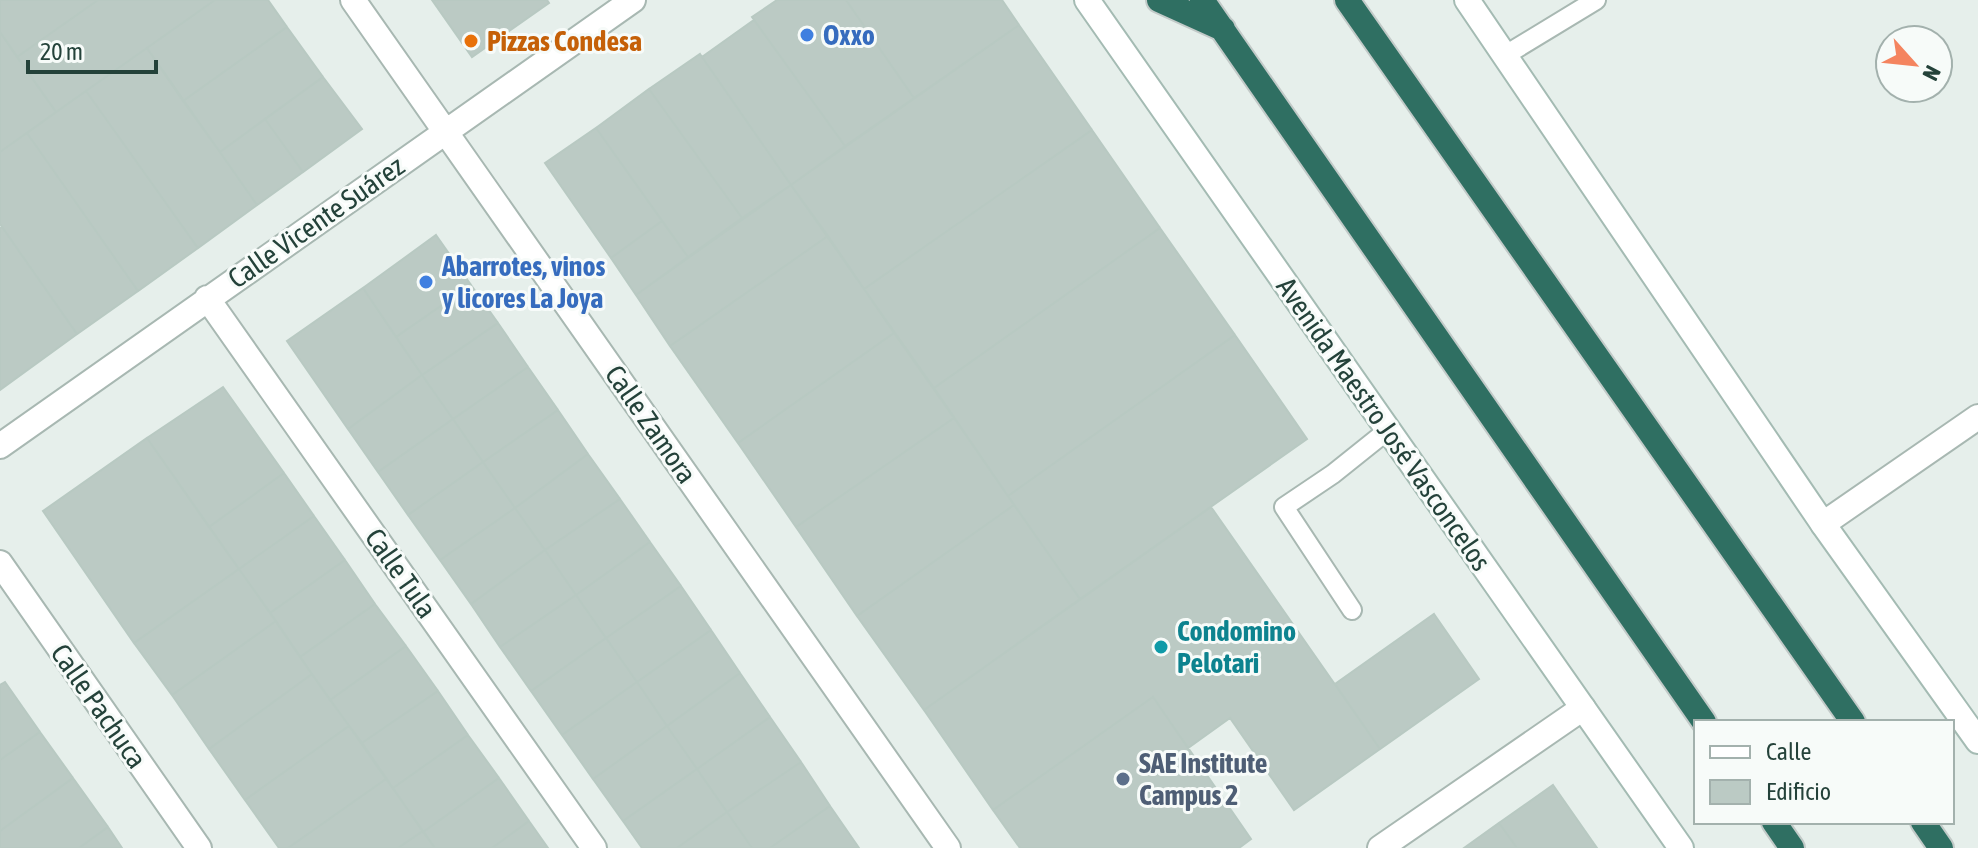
<svg xmlns="http://www.w3.org/2000/svg" width="1978" height="848" font-family="'Asap Condensed',sans-serif">
	<style>
		.building { fill: #bbcac4; stroke: #b8c9c2; stroke-width: 2 }
		.lines { fill: none; stroke-linecap: round; stroke-linejoin: round }
		.service-casing { stroke: #a8b8b2; stroke-width: 22 }
		.minor-casing { stroke: #a8b8b2; stroke-width: 28 }
		.secondary-casing { stroke: #a4bbb3; stroke-width: 28 }
		.motorway-casing { stroke: #c2cac8; stroke-width: 28 }
		.service { stroke: #fff; stroke-width: 18 }
		.minor { stroke: #fff; stroke-width: 24 }
		.secondary { stroke: #fff; stroke-width: 24 }
		.motorway { stroke: #2f6f62; stroke-width: 24 }
		.shop-dot { fill: #3f7fe0; stroke: #f7fbf9; stroke-width: 3 }
		.food-dot { fill: #e8710a; stroke: #f7fbf9; stroke-width: 3 }
		.culture-dot { fill: #0f9aa8; stroke: #f7fbf9; stroke-width: 3 }
		.service-dot { fill: #5c6f8a; stroke: #f7fbf9; stroke-width: 3 }
		.labels { text-anchor: middle; stroke-width: 6; stroke-linejoin: round; paint-order: stroke }
		.shop-label { font-size: 28px; font-weight: bold; fill: #366cbe; stroke: #f7fbf9; text-anchor: start }
		.food-label { font-size: 28px; font-weight: bold; fill: #c56008; stroke: #f7fbf9; text-anchor: start }
		.street-label { font-size: 28px; fill: #24423a; stroke: #f7fbf9 }
		.culture-label { font-size: 28px; font-weight: bold; fill: #0d838f; stroke: #f7fbf9; text-anchor: start }
		.service-label { font-size: 28px; font-weight: bold; fill: #4e5e75; stroke: #f7fbf9; text-anchor: start }
	</style>
	<rect width="100%" height="100%" fill="#e6efeb"/>
	<path class="building" d="M0,0H98L17,57L0,32Z
		M98,0H215L56,112L17,57Z
		M215,0H268L287,27L183,101L147,48Z
		M432,0H547L549,3L472,57Z
		M777,0H846L914,98L845,146L752,17Z
		M846,0H1002L1019,25L914,98Z
		M754,20L845,146L791,185L702,57Z
		M1019,25L1092,130L864,289L791,185Z
		M287,27L323,77L220,152L183,101Z
		M0,32L56,112L0,152Z
		M147,48L257,205L198,248L86,91Z
		M700,54L791,185L742,218L649,89Z
		M323,77L362,129L303,172L265,119Z
		M649,89L742,218L688,257L596,128Z
		M86,91L198,248L138,291L27,133Z
		M265,119L303,172L257,205L220,152Z
		M596,128L662,221L611,258L545,163Z
		M1092,130L1160,228L934,388L864,289Z
		M27,133L138,291L77,334L0,224V152Z
		M791,185L828,236L670,346L636,295Z
		M662,221L688,257L636,295L611,258Z
		M2,227L77,334L0,390V228Z
		M1160,228L1235,335L1008,496L934,388Z
		M436,235L471,285L396,337L363,288Z
		M828,236L894,333L738,443L670,346Z
		M471,285L498,323L422,375L396,337Z
		M363,288L422,375L348,429L287,341Z
		M498,323L528,367L453,419L422,375Z
		M894,333L954,418L796,527L738,443Z
		M1235,335L1307,439L1080,599L1008,496Z
		M528,367L558,410L483,462L453,419Z
		M422,375L453,419L378,472L348,429Z
		M223,387L284,473L209,527L147,438Z
		M558,410L588,454L515,508L483,462Z
		M954,418L1014,505L857,616L796,527Z
		M453,419L483,462L408,515L378,472Z
		M147,438L239,569L134,643L43,511Z
		M588,454L620,499L545,550L515,508Z
		M483,462L515,508L440,560L408,515Z
		M284,473L314,516L239,569L209,527Z
		M620,499L650,542L576,595L545,550Z
		M1014,505L1080,599L924,710L857,616Z
		M1211,507L1380,749L1294,810L1230,718L1188,748L1153,697L993,810L924,710Z
		M515,508L545,550L471,604L440,560Z
		M314,516L345,560L270,613L239,569Z
		M650,542L681,586L606,638L576,595Z
		M545,550L576,595L500,647L471,604Z
		M345,560L375,604L300,657L270,613Z
		M239,569L276,621L172,695L134,643Z
		M681,586L711,630L637,682L606,638Z
		M576,595L606,638L531,691L500,647Z
		M375,604L406,646L330,700L300,657Z
		M1434,614L1479,679L1380,749L1335,684Z
		M276,621L312,674L209,749L172,695Z
		M711,630L740,673L667,726L637,682Z
		M606,638L637,682L562,735L531,691Z
		M406,646L438,691L362,743L330,700Z
		M740,673L770,717L697,769L667,726Z
		M312,674L349,726L245,800L209,749Z
		M5,682L40,732L0,760V685Z
		M637,682L667,726L593,779L562,735Z
		M438,691L468,735L393,788L362,743Z
		M1153,697L1251,839L1239,848H1020L993,810Z
		M770,717L801,762L727,812L697,769Z
		M349,726L386,779L288,848H279L245,800Z
		M667,726L697,769L623,821L593,779Z
		M40,732L73,778L0,831V760Z
		M468,735L499,778L423,832L393,788Z
		M801,762L830,806L770,848H752L727,812Z
		M697,769L727,812L677,848H642L623,821Z
		M73,778L108,827L79,848H0V831Z
		M499,778L529,821L492,848H435L423,832Z
		M386,779L423,831L398,848H288Z
		M1553,785L1597,848H1517L1499,823Z
		M830,806L859,848H770Z
		M727,812L752,848H677Z
		M529,821L548,848H492Z
		M1499,823L1517,848H1464Z
		M108,827L122,848H79Z
		M423,831L435,848H398Z"/>
	<g class="lines">
		<g class="service-casing">
			<path id="service" d="M1504,56L1596,0
				M1352,610L1284,507L1333,474L1388,430"/>
		</g>
		<g class="minor-casing">
			<path id="minor" d="M353,0L948,848
				M207,298L594,848
				M0,446L633,0
				M1823,524L1978,417
				M0,563L199,848
				M1380,848L1583,708"/>
		</g>
		<g class="secondary-casing">
			<path id="secondary" d="M1087,0L1681,848
				M1467,0L1823,524L1978,741"/>
		</g>
		<g class="motorway-casing">
			<path id="motorway" d="M1159,0L1223,29
				M1202,0L1704,722
				M1347,0L1853,722
				M1774,822L1792,848
				M1923,822L1941,848"/>
		</g>
		<use href="#service" class="service"/>
		<use href="#minor" class="minor"/>
		<use href="#secondary" class="secondary"/>
		<use href="#motorway" class="motorway"/>
	</g>
	<g class="shop-dot">
		<circle cx="807" cy="35" r="8"/>
		<circle cx="426" cy="282" r="8"/>
	</g>
	<circle class="food-dot" cx="471" cy="41" r="8"/>
	<circle class="culture-dot" cx="1161" cy="647" r="8"/>
	<circle class="service-dot" cx="1123" cy="779" r="8"/>
	<g class="labels">
		<g class="shop-label">
			<text x="823" y="45">Oxxo</text>
			<text x="442" y="276">Abarrotes, vinos<tspan x="442" dy="32">y licores La Joya</tspan></text>
		</g>
		<g class="food-label">
			<text x="487" y="51">Pizzas Condesa</text>
		</g>
		<g class="street-label">
			<text transform="translate(316 222) rotate(-35)" y="10">Calle Vicente Suárez</text>
			<text transform="translate(651 424) rotate(55)" y="10">Calle Zamora</text>
			<text transform="translate(1384 424) rotate(55)" y="10">Avenida Maestro José Vasconcelos</text>
			<text transform="translate(401 573) rotate(55)" y="10">Calle Tula</text>
			<text transform="translate(99 706) rotate(55)" y="10">Calle Pachuca</text>
		</g>
		<g class="culture-label">
			<text x="1177" y="641">Condomino<tspan x="1177" dy="32">Pelotari</tspan></text>
		</g>
		<g class="service-label">
			<text x="1139" y="773">SAE Institute<tspan x="1139" dy="32">Campus 2</tspan></text>
		</g>
	</g>
	<rect x="1694" y="720" width="260" height="104" fill="#f7fbf9" stroke="#a3b1ad" stroke-width="2"/>
	<rect x="1710" y="746" width="40" height="12" fill="#ffffff" stroke="#a3b1ad" stroke-width="2"/>
	<text x="1766" y="760" font-size="24" fill="#24423a">Calle</text>
	<rect x="1710" y="780" width="40" height="24" fill="#bbcac4" stroke="#a3b1ad" stroke-width="2"/>
	<text x="1766" y="800" font-size="24" fill="#24423a">Edificio</text>
	<g transform="translate(1914 64) rotate(117)"><circle r="38" fill="#f7fbf9" stroke="#a3b1ad" stroke-width="2"/>
	<path d="M0-6L14 30L0 20L-14 30Z" fill="#f4845f"/>
	<text y="-12" font-size="22" font-weight="bold" text-anchor="middle" fill="#24423a">N</text>
	</g>
	<path d="M28 60v12h128v-12" fill="none" stroke="#24423a" stroke-width="4"/>
	<text x="40" y="60" font-size="24" fill="#24423a" stroke="#f7fbf9" stroke-width="6" paint-order="stroke">20 m</text>
</svg>
